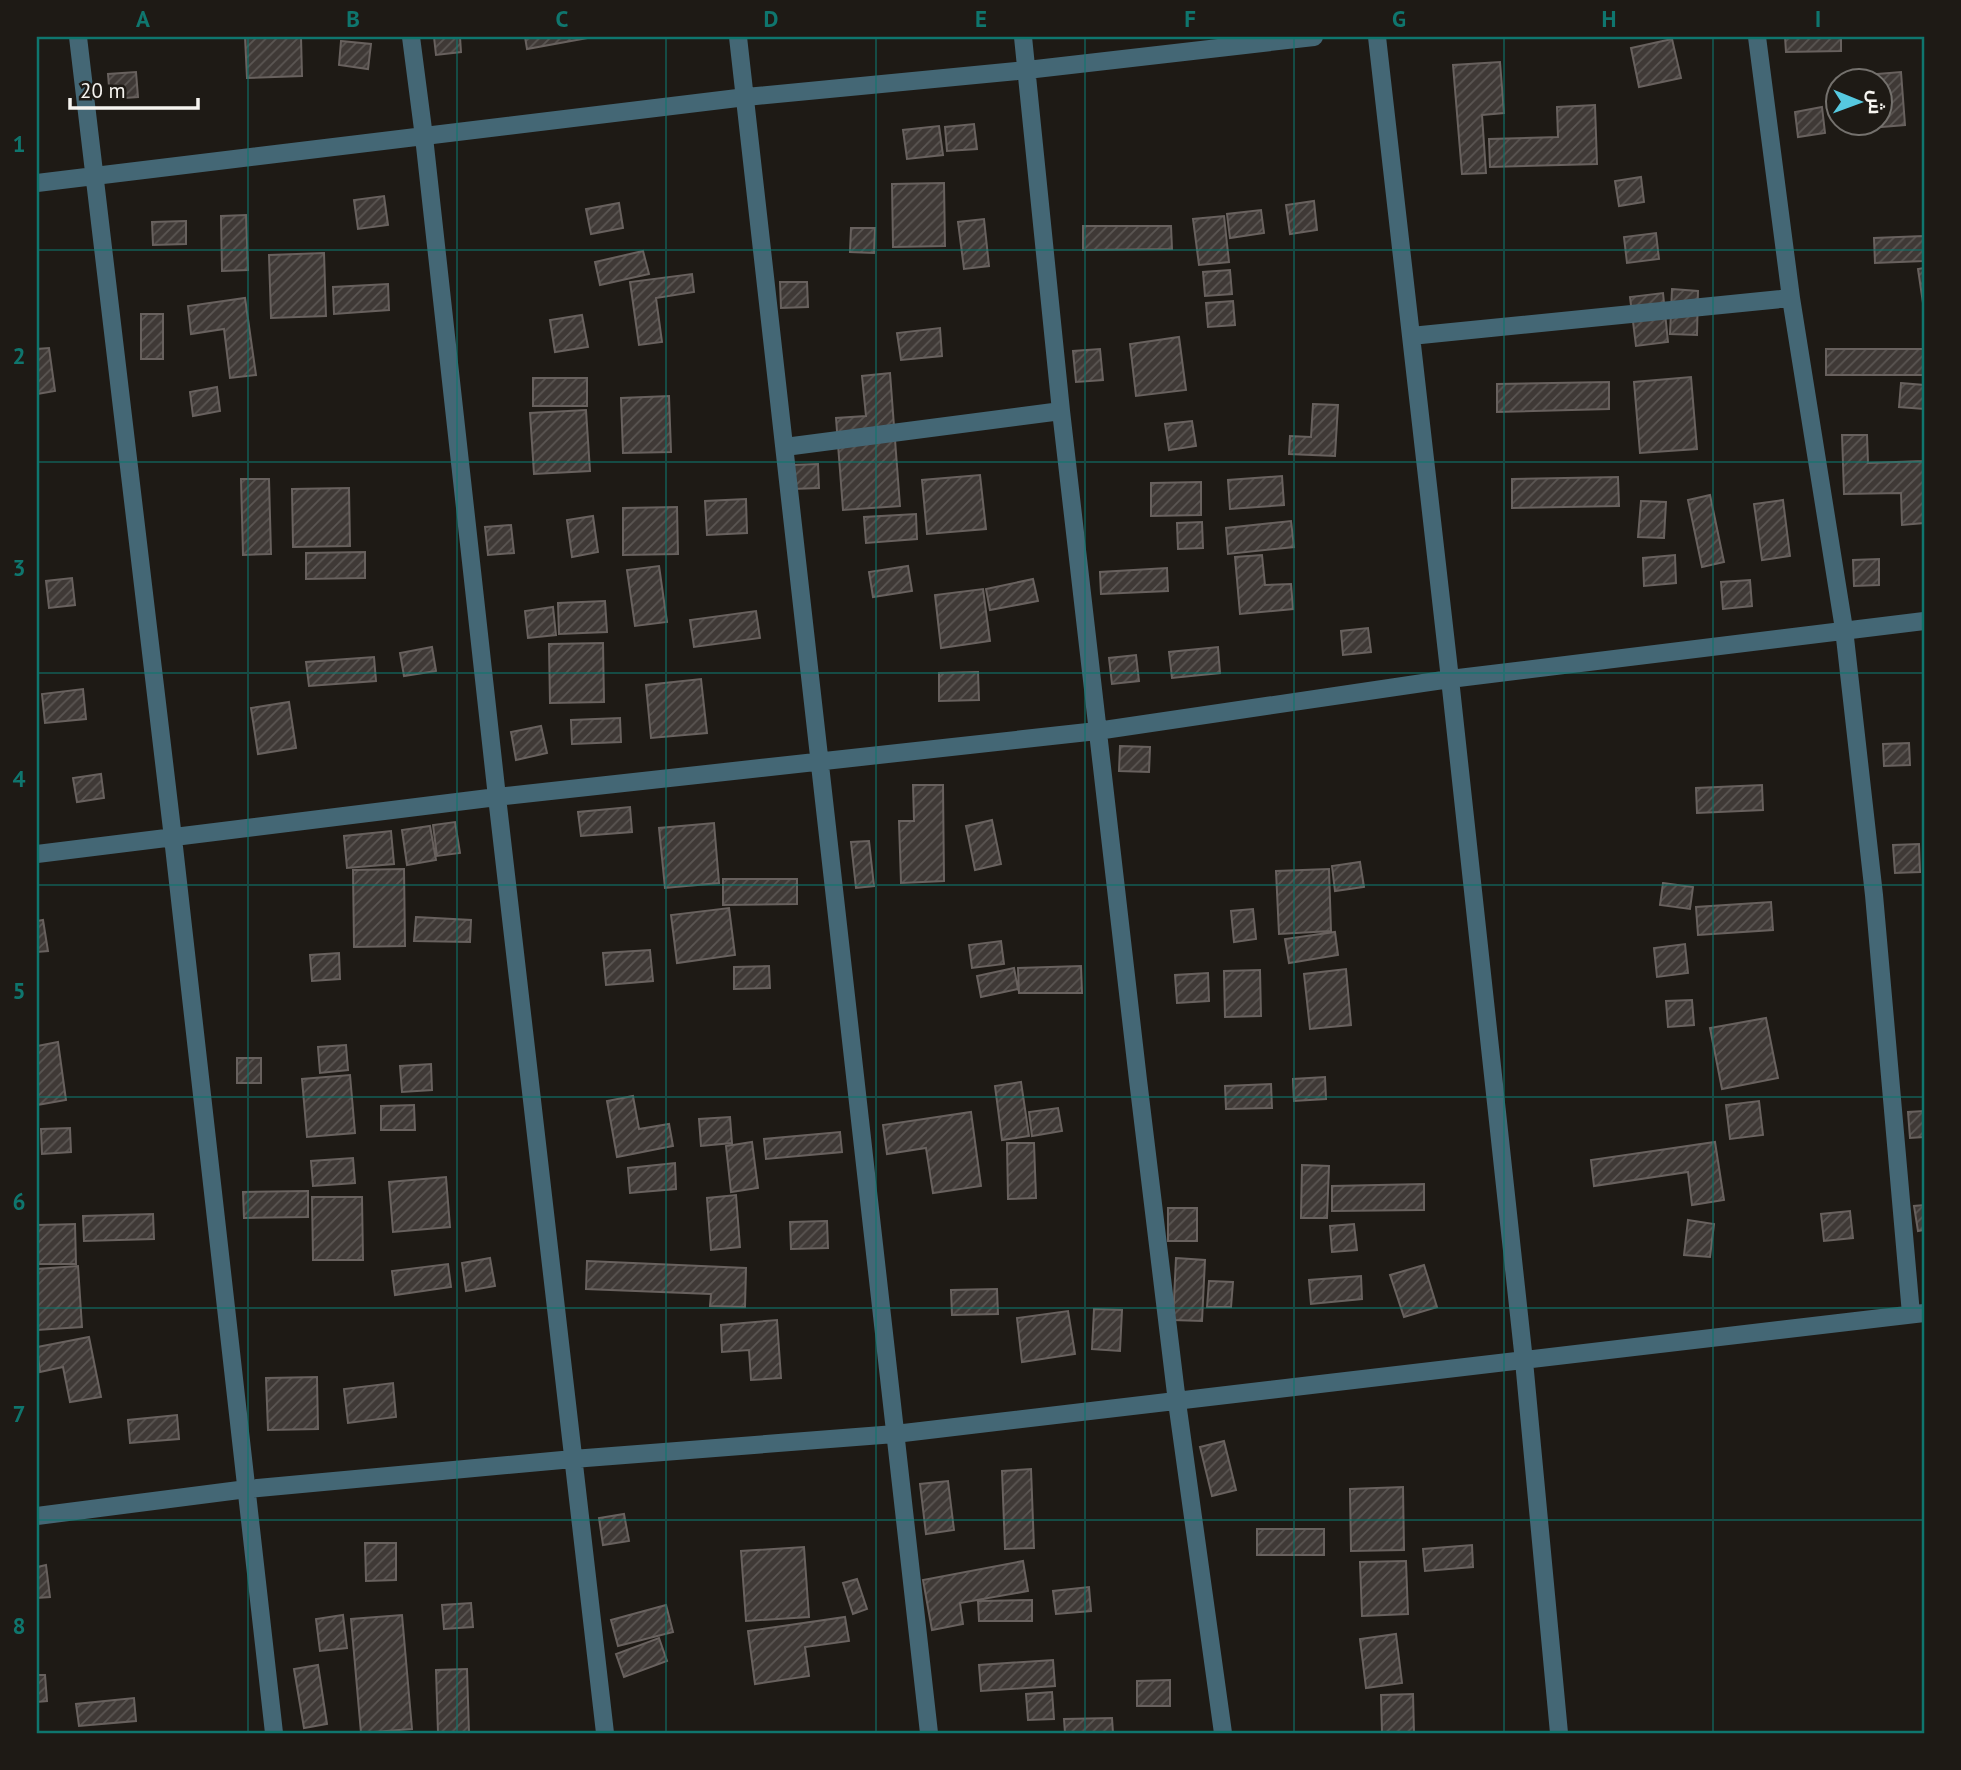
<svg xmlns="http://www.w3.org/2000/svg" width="1961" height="1770" font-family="'PT Sans',Cairo,sans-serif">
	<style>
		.building { fill: url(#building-hatch); stroke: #68615e; stroke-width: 2 }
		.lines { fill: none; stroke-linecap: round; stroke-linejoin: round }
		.street { stroke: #446775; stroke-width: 18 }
		.grid { fill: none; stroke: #0f766e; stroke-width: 2; stroke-opacity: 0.55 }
		.neatline { fill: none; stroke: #0f766e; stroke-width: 2.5 }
		.grid-label { font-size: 23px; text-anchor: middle; font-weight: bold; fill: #0f766e }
	</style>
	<defs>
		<pattern id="building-hatch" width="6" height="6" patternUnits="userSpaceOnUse" patternTransform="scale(1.75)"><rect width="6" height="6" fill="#3f3936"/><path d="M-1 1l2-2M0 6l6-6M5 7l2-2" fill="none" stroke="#5b5653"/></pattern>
	</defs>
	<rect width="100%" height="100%" fill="#1e1a15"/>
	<path class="building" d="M245,37H301L302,76L247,78Z
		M434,37H460L461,52L436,55Z
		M525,37H593L527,49Z
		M1785,37H1841V51L1786,52Z
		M1672,39L1681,78L1639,87L1631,48Z
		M341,41L371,44L368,69L339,65Z
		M1500,62L1504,113L1482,115L1486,173L1462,174L1453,65Z
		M136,72L138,97L110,99L108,74Z
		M1901,72L1905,125L1858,129L1857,122H1881V80H1854L1853,76Z
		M1595,105L1597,164L1490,167L1489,139L1558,137L1557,107Z
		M1822,107L1825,133L1798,137L1795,112Z
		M974,124L977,149L947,151L945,127Z
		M939,126L943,155L907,159L903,130Z
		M1641,177L1644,202L1619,206L1615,181Z
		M944,183L945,246L893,247L892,184Z
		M384,196L388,225L358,229L354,200Z
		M1314,201L1317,230L1290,234L1286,205Z
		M619,203L623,228L591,234L586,209Z
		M1261,210L1264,233L1230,238L1227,214Z
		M246,215L248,270L222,271L221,216Z
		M1224,216L1229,262L1199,265L1193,219Z
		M984,219L989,266L964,269L958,222Z
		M186,221V244L153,245L152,222Z
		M1083,226H1171L1172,249L1083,250Z
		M851,228H875L874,253L850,252Z
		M1656,233L1659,259L1627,263L1624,237Z
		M1923,236L1924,261L1875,263L1874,238Z
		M643,251L649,274L600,285L595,262Z
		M324,253L326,316L271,318L269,255Z
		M1924,268V303H1923L1918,269Z
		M1230,270L1232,294L1205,296L1203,272Z
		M692,274L694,292L656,298L662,342L639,345L630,282Z
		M780,282H807L808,307L781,308Z
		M388,284L389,310L334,314L333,287Z
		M1672,289L1698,291L1697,335L1670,334Z
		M1663,293L1668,342L1636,346L1630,297Z
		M245,298L256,375L230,378L224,329L191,334L188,306Z
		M1233,301L1235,325L1208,327L1206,303Z
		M141,314H163V359H141Z
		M582,315L588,347L555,352L550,320Z
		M940,328L942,356L901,360L897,333Z
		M1179,337L1186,390L1136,396L1130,344Z
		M49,348L55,391L37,394V349Z
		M1100,349L1103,380L1076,382L1073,351Z
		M1826,349H1924V375H1826Z
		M890,373L900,506L843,510L836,418L866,416L862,376Z
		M1691,377L1697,449L1640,453L1634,382Z
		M533,378H587V406H533Z
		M1609,382V409L1497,412V384Z
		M1901,383L1924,385V409L1899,407Z
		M217,387L220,411L193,416L190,392Z
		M669,396L671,452L623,453L621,398Z
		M1313,404L1338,405L1335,456L1289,454L1290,436L1311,437Z
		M586,410L590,471L534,474L530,413Z
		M1192,421L1196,446L1169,450L1165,424Z
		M1842,435H1867L1868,463L1924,461V438V523L1902,525L1901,493L1844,494Z
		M818,464L819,488L792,489V465Z
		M980,475L986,529L927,534L922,480Z
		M1282,476L1284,505L1230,509L1228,480Z
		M1618,477L1619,506L1512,508V479Z
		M241,479H269L271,554L243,555Z
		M1201,482V515L1151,516V483Z
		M349,488L350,546L293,547L292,489Z
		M1710,495L1724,562L1702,567L1688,500Z
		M746,499L747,533L707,535L705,501Z
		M1783,500L1790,556L1762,560L1754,504Z
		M1641,501L1666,502L1664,538L1638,537Z
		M677,507L678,554L623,555V508Z
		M916,514L917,539L866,543L864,517Z
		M593,516L598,552L572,557L567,520Z
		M1291,521L1294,547L1228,554L1226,528Z
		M1202,522L1203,548L1178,549L1177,523Z
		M511,525L514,553L488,555L485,527Z
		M365,552V578L306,579V553Z
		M1262,555L1265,585L1291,584L1293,609L1240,614L1235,557Z
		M1675,555L1676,583L1644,586L1643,558Z
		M1879,559V585L1854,586L1853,560Z
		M659,566L667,622L635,626L627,570Z
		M908,566L912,591L873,597L869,572Z
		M1167,568L1168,591L1101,594L1100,572Z
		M72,578L75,605L49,608L46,581Z
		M1033,579L1038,601L990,610L986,589Z
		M1750,580L1752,606L1723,609L1721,582Z
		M983,589L990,641L941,648L935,595Z
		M605,601L607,632L559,634L558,603Z
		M553,607L556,635L528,638L525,611Z
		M756,611L760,638L694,647L690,620Z
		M1368,628L1371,652L1343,655L1341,631Z
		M603,643L604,702L550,703L549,644Z
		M432,647L436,671L404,676L400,653Z
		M1218,647L1220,673L1172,678L1169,652Z
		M1136,655L1139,681L1112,684L1109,658Z
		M374,657L376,681L309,686L306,662Z
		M978,672L979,700L939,701V673Z
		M701,679L707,733L651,738L646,685Z
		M83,689L86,719L45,723L42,694Z
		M289,702L296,748L258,754L251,708Z
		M620,718L621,742L572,744L571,720Z
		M541,726L547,753L516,760L511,732Z
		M1909,743L1910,765L1884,766L1883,744Z
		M1120,746L1150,747L1149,772L1119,771Z
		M101,774L104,798L77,802L73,778Z
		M913,785H943L944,881L901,883L899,821H914Z
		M1762,785L1763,810L1697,813L1696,788Z
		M630,807L632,832L581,836L578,812Z
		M992,820L1001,864L975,870L966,826Z
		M455,822L460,853L437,856L433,825Z
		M714,823L719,883L665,888L659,828Z
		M430,826L436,860L407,865L402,830Z
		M391,831L394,864L347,868L344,836Z
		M869,841L874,886L856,888L851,842Z
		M1919,844L1920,872L1895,873L1893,845Z
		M1360,862L1364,887L1335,891L1332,866Z
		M404,869L405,946L354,947L353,870Z
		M1329,869L1331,931L1279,934L1276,871Z
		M723,879H797V904L723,905Z
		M1663,883L1693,887L1690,909L1660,905Z
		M1771,902L1773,930L1698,935L1696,907Z
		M729,908L735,955L677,963L671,915Z
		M1253,909L1256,939L1234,942L1231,911Z
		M416,917L471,920L470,942L414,941Z
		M43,920L48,951L37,952V921Z
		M1335,932L1338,955L1289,963L1285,939Z
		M1001,941L1004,964L972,968L969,945Z
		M1685,944L1688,973L1657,977L1654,948Z
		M650,950L653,981L606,985L603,953Z
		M339,953L340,979L312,981L310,955Z
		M769,966L770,988L734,989V967Z
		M1081,966L1082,993H1019L1018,968Z
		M1014,968L1018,989L981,997L977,976Z
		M1346,969L1351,1025L1310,1029L1304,974Z
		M1260,970L1261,1016L1225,1017L1224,971Z
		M1208,973L1209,1001L1177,1003L1175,975Z
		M1692,1000L1694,1025L1668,1027L1666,1001Z
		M1766,1018L1778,1078L1722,1089L1710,1028Z
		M58,1042L66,1100L37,1105V1046Z
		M346,1045L348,1070L320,1073L318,1047Z
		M237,1058H261V1083H237Z
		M431,1064L432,1090L402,1092L400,1066Z
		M350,1075L355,1133L307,1137L302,1079Z
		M1325,1077L1326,1099L1294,1101L1293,1079Z
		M1021,1082L1029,1136L1002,1140L995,1086Z
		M1271,1084L1272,1108L1226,1109L1225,1086Z
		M633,1096L639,1129L669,1124L673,1146L617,1157L607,1101Z
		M1759,1101L1763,1135L1730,1139L1726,1105Z
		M414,1105L415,1130H381V1106Z
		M1058,1108L1062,1131L1032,1136L1029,1112Z
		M1924,1111V1137L1910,1138L1908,1112Z
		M971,1112L981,1186L933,1193L926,1148L887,1154L883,1125Z
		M730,1117L732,1143L701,1146L699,1119Z
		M70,1128L71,1152L42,1154L41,1129Z
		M840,1132L842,1152L766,1159L764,1139Z
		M752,1142L758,1188L731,1192L726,1146Z
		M1715,1142L1724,1200L1692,1205L1688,1172L1594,1186L1591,1160Z
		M1007,1143H1034L1036,1198L1008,1199Z
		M353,1158L355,1183L313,1186L311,1161Z
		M675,1163L676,1189L630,1193L628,1168Z
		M1302,1165L1329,1166L1327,1218H1301Z
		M446,1177L450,1227L393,1232L389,1182Z
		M1424,1184V1210L1332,1211V1186Z
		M308,1191V1217L244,1218L243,1192Z
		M736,1195L740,1247L711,1250L707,1198Z
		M312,1197H362L363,1260H313Z
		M1924,1205V1230L1918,1231L1914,1206Z
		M1168,1208H1197V1241H1168Z
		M1850,1211L1853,1238L1824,1241L1821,1214Z
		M153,1214L154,1239L84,1241L83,1216Z
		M1688,1220L1714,1224L1710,1257L1684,1255Z
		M827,1221L828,1248L791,1249L790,1222Z
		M75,1224L76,1264H37V1225Z
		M1354,1224L1357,1250L1332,1252L1330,1226Z
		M490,1258L495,1286L466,1291L462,1263Z
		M1176,1258L1205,1260L1202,1321L1173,1320Z
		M587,1261L746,1268L745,1307L710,1306L711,1294L586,1289Z
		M448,1264L451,1287L395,1295L392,1271Z
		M1424,1265L1437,1307L1404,1317L1390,1275Z
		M78,1266L82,1327L37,1330V1269Z
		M1361,1276L1362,1299L1311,1304L1309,1280Z
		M1209,1281L1233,1282L1231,1307H1207Z
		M997,1289L998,1314L952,1315L951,1290Z
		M1094,1309L1122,1310L1120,1351L1092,1349Z
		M1068,1311L1075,1354L1022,1362L1017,1318Z
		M777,1320L781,1378L751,1380L749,1350L722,1352L721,1325Z
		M89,1337L101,1397L70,1402L63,1367L40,1372L37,1347Z
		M317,1377L318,1429L268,1430L266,1378Z
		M393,1383L396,1417L348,1423L344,1389Z
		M177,1415L179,1439L130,1443L128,1420Z
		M1224,1441L1236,1490L1212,1496L1200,1447Z
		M1031,1469L1034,1548L1005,1549L1002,1471Z
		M948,1481L954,1530L926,1534L920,1484Z
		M1403,1487L1404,1550L1351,1551L1350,1489Z
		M624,1514L629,1541L603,1545L599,1518Z
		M1257,1529H1324V1555H1257Z
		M365,1543H396V1580L366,1581Z
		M1472,1545L1473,1567L1425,1571L1423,1549Z
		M804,1547L809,1617L746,1621L741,1551Z
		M1023,1561L1028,1591L960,1603L963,1624L932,1630L923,1580Z
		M1406,1561L1408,1614L1362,1616L1360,1562Z
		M46,1565L50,1597L37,1598V1567Z
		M857,1579L867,1609L853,1614L843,1583Z
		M1089,1587L1091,1611L1056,1614L1053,1591Z
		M1032,1600V1621H979L978,1601Z
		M471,1603L473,1627L444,1629L442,1605Z
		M666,1605L673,1632L618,1646L611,1620Z
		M343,1615L347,1648L320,1651L316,1619Z
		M402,1615L412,1729L361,1733L351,1619Z
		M845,1617L849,1641L805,1647L809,1676L755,1684L748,1631Z
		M1396,1634L1402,1683L1366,1688L1360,1639Z
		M659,1638L667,1661L624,1677L616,1654Z
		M1053,1660L1055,1686L981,1691L979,1665Z
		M318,1665L327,1724L304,1728L294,1669Z
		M467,1669L469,1733H438L436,1670Z
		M37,1675H45L47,1701L37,1702Z
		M1170,1680V1706H1137V1681Z
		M1052,1692L1054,1719L1028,1720L1026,1694Z
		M1413,1694L1414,1733H1382L1381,1695Z
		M134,1698L136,1721L79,1726L76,1704Z
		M1112,1718L1113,1733H1065L1064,1719Z"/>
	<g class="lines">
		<path class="street" d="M78,37L173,838L274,1733
			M411,37L424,137L497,797L605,1733
			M738,37L929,1733
			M1023,37L1061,411L1138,1080L1177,1402L1223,1733
			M1377,37L1450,679L1524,1361L1559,1733
			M1757,37L1791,298L1844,629L1874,895L1911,1314
			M37,183L746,97L1027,70L1314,37
			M1411,336L1791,298
			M785,447L1061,411
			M37,854L497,797L1097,731L1450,679L1924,621
			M37,1516L247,1489L573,1459L895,1434L1924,1313"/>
	</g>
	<path class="grid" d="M248,37V1733M457,37V1733M666,37V1733M876,37V1733M1085,37V1733M1294,37V1733M1504,37V1733M1713,37V1733M37,250H1924M37,462H1924M37,673H1924M37,885H1924M37,1097H1924M37,1308H1924M37,1520H1924"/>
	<rect width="1961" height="1770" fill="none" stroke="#1e1a15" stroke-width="77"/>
	<g transform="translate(1859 102) rotate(91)"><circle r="33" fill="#1e1a15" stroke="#74716d" stroke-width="2"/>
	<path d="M0-5L12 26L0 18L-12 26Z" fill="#56c9e0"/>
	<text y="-10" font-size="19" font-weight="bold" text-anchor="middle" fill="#f6f4f0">ش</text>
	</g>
	<path d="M70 98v10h128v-10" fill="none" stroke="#f6f4f0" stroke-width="3.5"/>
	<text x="80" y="98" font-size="21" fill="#f6f4f0" stroke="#1e1a15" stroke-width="5" paint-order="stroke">20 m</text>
	<rect x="38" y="38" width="1885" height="1694" class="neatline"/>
	<g class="grid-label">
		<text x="143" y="27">A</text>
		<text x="353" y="27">B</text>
		<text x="562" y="27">C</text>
		<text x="771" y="27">D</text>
		<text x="981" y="27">E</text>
		<text x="1190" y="27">F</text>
		<text x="1399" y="27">G</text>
		<text x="1609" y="27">H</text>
		<text x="1818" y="27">I</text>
		<text x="19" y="152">1</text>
		<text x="19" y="364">2</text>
		<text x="19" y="576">3</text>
		<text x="19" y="787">4</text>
		<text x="19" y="999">5</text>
		<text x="19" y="1210">6</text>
		<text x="19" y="1422">7</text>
		<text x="19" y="1634">8</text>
	</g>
</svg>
